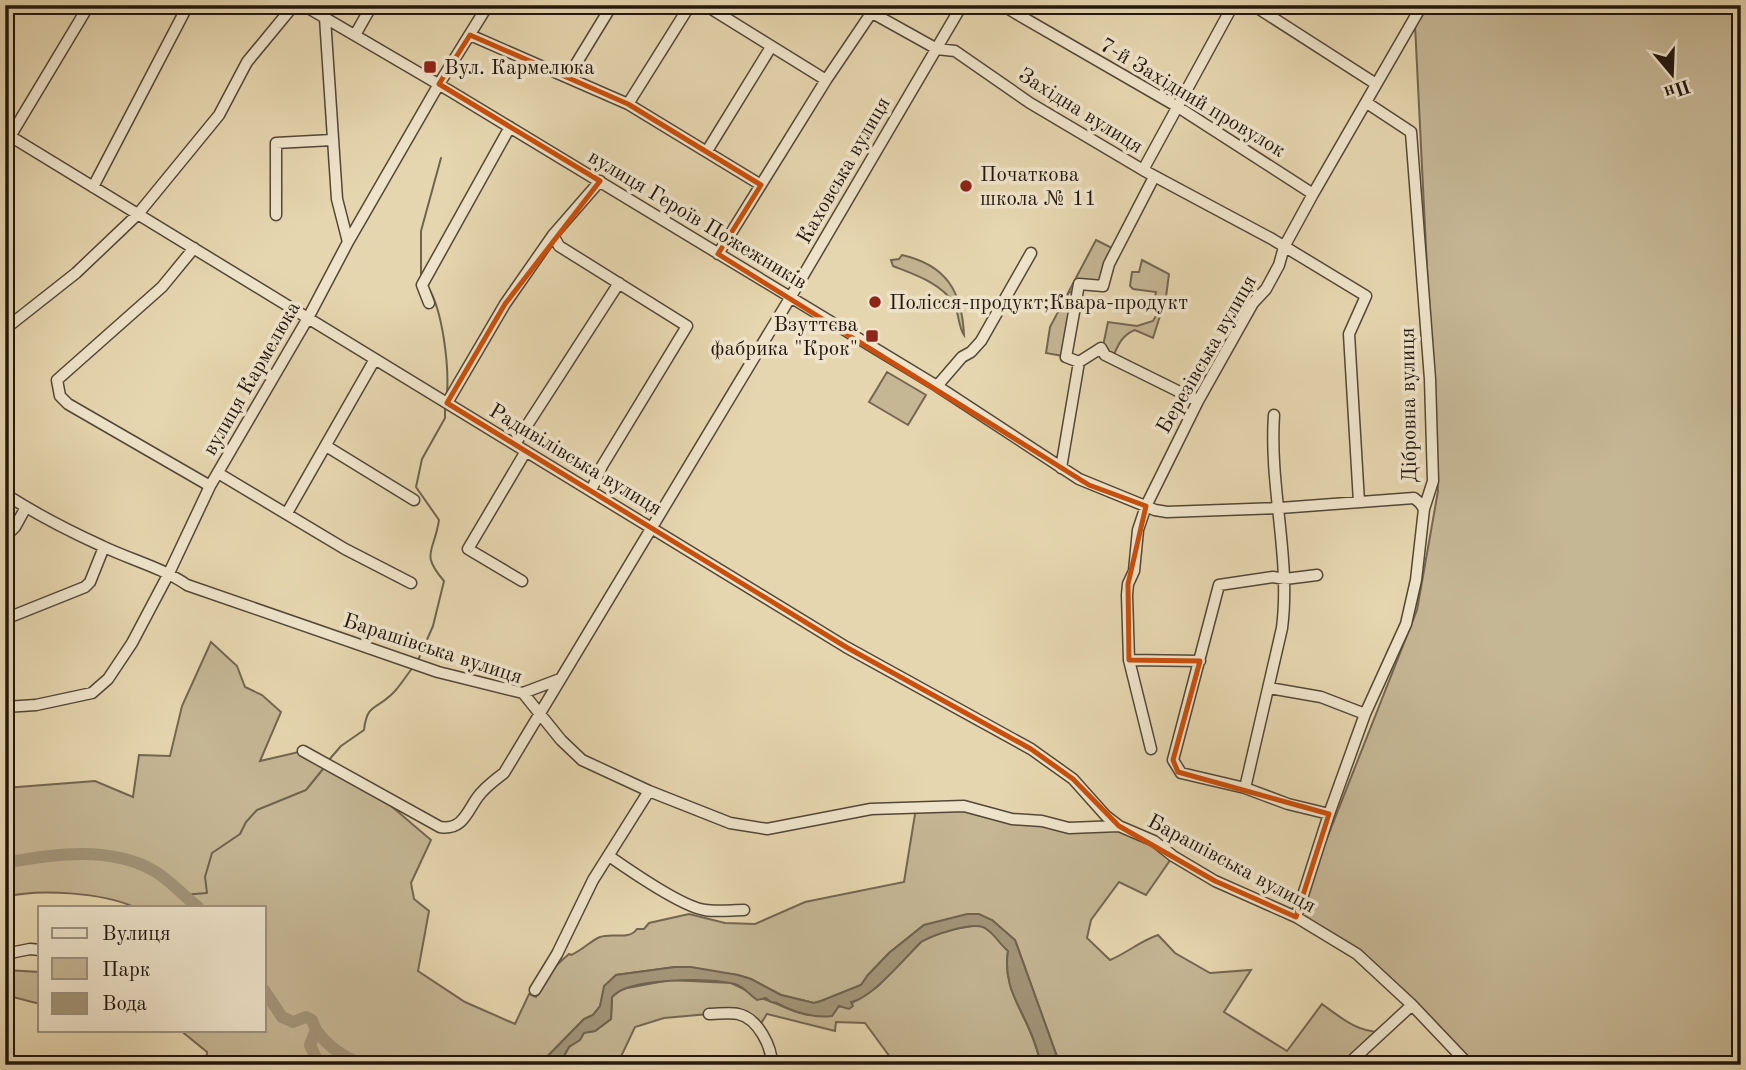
<svg xmlns="http://www.w3.org/2000/svg" width="1746" height="1070" font-family="'Old Standard TT',serif">
	<style>
		.green { fill: #c5b694; stroke: #746652; stroke-width: 2 }
		.water { fill: #a39579; stroke: #6f634f; stroke-width: 2 }
		.lines { fill: none; stroke-linecap: round; stroke-linejoin: round }
		.stream { stroke: #6f634f; stroke-width: 2 }
		.river { stroke: #a39579; stroke-width: 12 }
		.minor-casing { stroke: #534737; stroke-width: 13 }
		.minor { stroke: #efe4cb; stroke-width: 10 }
		.marked { fill: none; stroke: #ca4f0c; stroke-width: 5; stroke-linejoin: round }
		.poi-dot { fill: #8f2418; stroke: #efe4cb; stroke-width: 2.5 }
		.labels { text-anchor: middle; stroke-width: 7; stroke-linejoin: round; paint-order: stroke }
		.poi-label { font-size: 21px; fill: #22170f; stroke: #efe4cb; text-anchor: start }
		.street-label { font-size: 21px; fill: #22170f; stroke: #efe4cb }
	</style>
	<rect width="100%" height="100%" fill="#e6d6af"/>
	<filter id="stains"><feTurbulence type="fractalNoise" baseFrequency=".00286" numOctaves="4"/><feColorMatrix values="0 0 0 0 .2 0 0 0 0 .09 0 0 0 0 .02 0 0 0 .5 -.17"/></filter>
	<radialGradient id="worn" r=".72"><stop offset=".6" stop-color="#630" stop-opacity="0"/><stop offset="1" stop-color="#630" stop-opacity=".3"/></radialGradient>
	<path class="green" d="M1430,5H1741V1065H1472L1357,954L1296,917L1417,610L1438,491L1415,25Z
		M1096,240L1114,249L1101,280L1074,293L1069,292L1063,309L1071,312L1063,356L1046,353L1050,327Z
		M902,255C946,265 962,291 964,335C958,326 959,313 954,304C942,283 913,274 893,266L891,260L899,259Z
		M1142,260L1169,274L1166,297L1153,338L1135,330C1122,335 1118,345 1113,357L1103,346L1108,322L1137,326L1153,321L1157,314L1155,306L1147,304L1146,301L1149,297L1155,298L1156,292L1133,289L1130,286L1132,272H1139Z
		M887,372L926,395L908,425L869,402Z
		M211,642L237,666L245,687L262,695L281,712L260,761L303,751L370,788L431,840L411,883L414,899L429,911L418,971L465,1002L515,1024L529,994L536,997L551,970L569,954L571,955C583,950 590,941 600,937C613,932 628,941 637,929H644L649,923L689,914L725,923L755,924L805,902L904,882L916,808L964,806L1012,819L1119,826L1173,856L1146,895L1119,882L1091,920L1087,938L1110,960C1127,953 1140,941 1158,935L1175,953L1210,973L1251,970L1224,1012L1287,1051L1322,1004C1340,1017 1358,1033 1382,1032L1347,1065H1060L1015,940L992,920L924,925L889,953L868,975L861,985L821,1001L814,1003L781,995L751,979L738,975L675,967L616,975L611,980L600,1006L593,1015L584,1019L539,1065H206L207,1052L180,1030H264V907H134C103,893 39,888 5,897V788L95,781L133,797L139,755L170,756L182,706Z
		M981,925L996,936L1008,951C1002,988 1024,1011 1035,1044C1038,1051 1039,1058 1041,1065H1010L1004,1056L940,1061H893L865,1023L836,1022L835,1031L767,1014L758,1028L740,1014H709L664,1018L635,1027L617,1065H559L569,1047L584,1032L595,1031L611,1019L612,997L622,989L670,980L731,983L748,991L752,996C773,999 790,1013 809,1015C822,1016 832,1004 846,1007L877,987L921,942C938,932 961,927 981,925Z
		M5,970L40,972V1004L13,997L5,1000Z"/>
	<path class="water" d="M967,914H979L992,920L1015,940L1060,1065H1041C1039,1058 1038,1051 1035,1044C1024,1009 1002,990 1008,951C999,944 995,934 985,928C973,921 933,935 921,942C904,959 872,998 851,1002L853,1006L849,1009L839,1006L832,1016C817,1018 801,1014 787,1008C780,1005 779,1002 771,1002L766,998L757,1000C749,994 744,987 735,984C711,977 627,978 612,997L611,1019L595,1031L584,1033L580,1040L569,1047L559,1065H539L584,1019L593,1015L600,1006L604,986L616,975L675,967H691L738,975L751,979L781,995L814,1003L821,1001L861,985L868,975L889,953L924,925Z"/>
	<g class="lines">
		<path class="stream" d="M421,276V231L441,158
			M428,287C443,311 449,366 447,394
			M418,660L433,626L444,581C420,553 434,553 439,520L416,487L422,459L445,418V407
			M328,761L341,746L364,730C367,704 375,710 391,695C399,688 406,676 413,667
			M182,895L207,893L205,877L212,853L240,834L246,822L257,810L306,790L323,769"/>
		<path class="river" d="M5,863C52,854 112,845 156,872C171,881 184,897 198,907
			M264,990L282,1017L293,1022L306,1017L312,1020L316,1030L310,1045L316,1058L323,1065
			M316,1030C329,1048 343,1056 362,1065"/>
		<g class="minor-casing">
			<path id="minor" d="M303,5L450,91L937,386L1079,479L1155,510L1167,512L1280,508L1414,498L1420,503L1424,509
				M705,5L826,80
				M858,5L937,49L955,51L1030,103L1143,170L1272,239L1366,296L1349,334L1359,502
				M1002,5L1017,14L1033,5
				M1253,5L1376,84
				M1017,14L1178,107L1313,194
				M325,18L337,199L348,242
				M355,35L372,5
				M470,35L628,104L761,185
				M568,77L612,5
				M628,104L690,5
				M5,133L846,647L1031,749L1073,779L1106,816L1119,826
				M5,145L89,5
				M707,151L771,47
				M1143,170L1233,5
				M1154,177L1109,264L1103,286L1079,284L1066,357L1079,362L1101,348L1105,355L1198,401
				M93,187L188,5
				M276,215V143L332,140
				M553,235L559,246L687,326L602,466L591,491
				M194,248L162,287L57,380L60,396L68,404L210,486
				M718,254L826,80L872,12
				M429,303L422,285L510,127
				M5,329L76,273L138,214L219,115L247,62L294,5
				M937,386L962,357L971,352L981,341L1031,253
				M447,403L505,304L553,235L600,181
				M515,444L619,283
				M326,446L414,500
				M1061,468L1079,362
				M218,473L345,549L411,583
				M5,494C36,514 69,531 102,546C131,560 161,567 187,585L438,672L523,693L561,740L582,760L649,791L730,823L767,829L871,809L964,806L1012,819L1042,821L1069,828L1119,826L1154,841L1173,856L1215,881L1296,917L1357,954L1412,1005L1469,1065
				M287,513L375,359
				M5,537L15,527L26,507
				M1317,575L1285,579L1273,577L1219,585L1173,760L1181,773L1245,788L1288,804L1329,814
				M522,581L468,549L526,451
				M5,619L85,587L90,582L104,547
				M1129,660L1200,661
				M1269,688L1321,697L1365,714
				M523,693L560,679
				M5,707L36,705L92,693L108,679L132,643L169,573L210,486L308,318L348,242L439,84L488,5
				M1151,749L1129,660L1127,595L1128,584L1134,571L1138,530L1146,506L1198,401L1253,303L1266,289L1279,265L1284,247L1313,194L1422,5
				M303,751L440,827C465,831 468,807 481,793C488,785 496,779 504,773L790,298L962,5
				M1245,788L1282,628C1291,557 1269,487 1274,415
				M609,856C629,870 683,907 705,910C717,912 732,910 744,910
				M1296,917L1329,814L1365,714L1406,624L1416,580L1424,509L1433,481L1430,379L1411,132L1367,103
				M5,954L30,949L40,950
				M535,990L557,954L593,880L649,791
				M709,1014C718,1014 730,1012 738,1014C758,1018 772,1047 772,1065
				M1347,1065L1412,1005"/>
		</g>
		<use href="#minor" class="minor"/>
	</g>
	<path class="marked" d="M470,35L628,104L761,185L718,254L1089,485L1146,506L1128,584L1129,660L1200,661L1173,760L1178,772L1329,814L1296,917L1215,881L1119,826L1073,779L1031,749L846,647L447,403L505,304L600,181L439,84Z"/>
	<g class="poi-dot">
		<rect x="423" y="60" width="14" height="14" rx="3.5"/>
		<circle cx="966" cy="186" r="7"/>
		<circle cx="875" cy="302" r="7"/>
		<rect x="865" y="329" width="14" height="14" rx="3.5"/>
	</g>
	<g class="labels">
		<g class="poi-label">
			<text x="444" y="74">Вул. Кармелюка</text>
			<text x="980" y="181">Початкова<tspan x="980" dy="24">школа № 11</tspan></text>
			<text x="889" y="309">Полісся-продукт;Квара-продукт</text>
			<text x="858" y="331" text-anchor="end">Взуттєва<tspan x="858" dy="24">фабрика "Крок"</tspan></text>
		</g>
		<g class="street-label">
			<text transform="translate(1193 97) rotate(31)" y="7">7-й Західний провулок</text>
			<text transform="translate(1081 110) rotate(32)" y="7">Західна вулиця</text>
			<text transform="translate(843 170) rotate(-60)" y="7">Каховська вулиця</text>
			<text transform="translate(698 219) rotate(31)" y="7">вулиця Героїв Пожежників</text>
			<text transform="translate(1206 354) rotate(-60)" y="7">Березівська вулиця</text>
			<text transform="translate(251 378) rotate(-60)" y="7">вулиця Кармелюка</text>
			<text transform="translate(1408 405) rotate(-91)" y="7">Дібровна вулиця</text>
			<text transform="translate(576 459) rotate(31)" y="7">Радивілівська вулиця</text>
			<text transform="translate(433 648) rotate(18)" y="7">Барашівська вулиця</text>
			<text transform="translate(1232 863) rotate(28)" y="7">Барашівська вулиця</text>
		</g>
	</g>
	<rect width="1746" height="1070" fill="none" stroke="#e6d6af" stroke-width="28"/>
	<rect x="7" y="7" width="1732" height="1056" fill="none" stroke="#22170f" stroke-width="3.5"/>
	<rect x="14" y="14" width="1718" height="1042" fill="none" stroke="#22170f" stroke-width="2"/>
	<rect x="38" y="906" width="228" height="126" fill="#efe4cb" stroke="#9d9280" stroke-width="2"/>
	<rect x="52" y="928" width="35" height="10" fill="#efe4cb" stroke="#9d9280" stroke-width="2"/>
	<text x="102" y="940" font-size="21" fill="#22170f">Вулиця</text>
	<rect x="52" y="958" width="35" height="21" fill="#c5b694" stroke="#9d9280" stroke-width="2"/>
	<text x="102" y="976" font-size="21" fill="#22170f">Парк</text>
	<rect x="52" y="993" width="35" height="21" fill="#a39579" stroke="#9d9280" stroke-width="2"/>
	<text x="102" y="1010" font-size="21" fill="#22170f">Вода</text>
	<g transform="translate(1672 74) rotate(161)" stroke="#efe4cb" stroke-width="5" paint-order="stroke">
	<path d="M0-5L12 26L0 18L-12 26Z" fill="#22170f"/>
	<text y="-10" font-size="19" font-weight="bold" text-anchor="middle" fill="#22170f">Пн</text>
	</g>
	<rect width="100%" height="100%" filter="url(#stains)"/>
	<rect width="100%" height="100%" fill="url(#worn)"/>
</svg>
